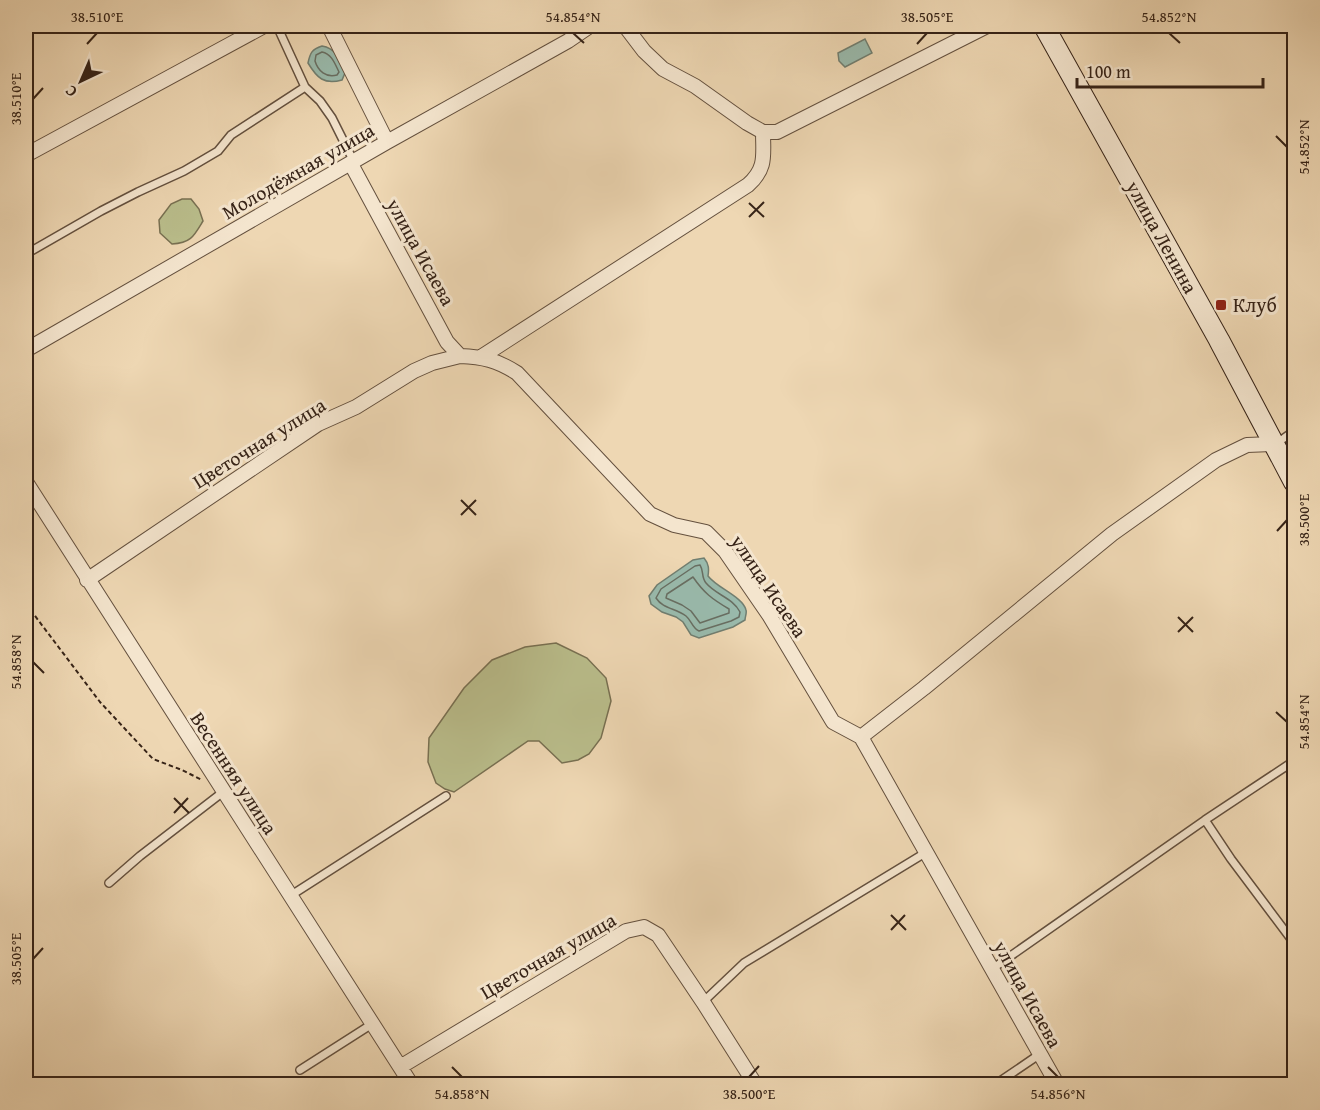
<svg xmlns="http://www.w3.org/2000/svg" width="1320" height="1110" font-family="'Gentium Book Plus',serif">
	<style>
		.green { fill: #babe8c; stroke: #787052; stroke-width: 1.5 }
		.water { fill: #99baac; stroke: #717e70; stroke-width: 1.5 }
		.lines { fill: none; stroke-linecap: round; stroke-linejoin: round }
		.shore { stroke: #686e62; stroke-width: 1.5 }
		.service-casing { stroke: #64503e; stroke-width: 10 }
		.minor-casing { stroke: #64503e; stroke-width: 16 }
		.secondary-casing { stroke: #362317; stroke-width: 22 }
		.path { stroke: #362317; stroke-width: 2; stroke-dasharray: 4.5 3; stroke-linecap: butt }
		.service { stroke: #f4e5ce; stroke-width: 7 }
		.minor { stroke: #f4e5ce; stroke-width: 14 }
		.secondary { stroke: #f4e5ce; stroke-width: 20 }
		.ticks { fill: none; stroke: #362317; stroke-width: 2 }
		.poi-dot { fill: #8f2418; stroke: #f4e5ce; stroke-width: 2 }
		.labels { text-anchor: middle; stroke-width: 6; stroke-linejoin: round; paint-order: stroke }
		.street-label { font-size: 20px; fill: #362317; stroke: #f4e5ce }
		.poi-label { font-size: 20px; fill: #362317; stroke: #f4e5ce; text-anchor: start }
		.neatline { fill: none; stroke: #362317; stroke-width: 2 }
		.ticks-label { font-size: 15px; text-anchor: middle; fill: #362317 }
	</style>
	<rect width="100%" height="100%" fill="#eed7b3"/>
	<filter id="stains"><feTurbulence type="fractalNoise" baseFrequency=".00333" numOctaves="4"/><feColorMatrix values="0 0 0 0 .2 0 0 0 0 .09 0 0 0 0 .02 0 0 0 .5 -.17"/></filter>
	<radialGradient id="worn" r=".72"><stop offset=".6" stop-color="#630" stop-opacity="0"/><stop offset="1" stop-color="#630" stop-opacity=".3"/></radialGradient>
	<path class="green" d="M182,199H191L199,209L203,221C194,236 191,243 172,244L160,233L159,220L171,204Z
		M556,643L587,658L606,678L611,701L601,738L589,754L578,760L562,763L539,741H528L454,792L445,789L436,783L428,762L429,738L464,688L492,660L525,647Z"/>
	<path class="water" d="M865,39L872,53L845,67L839,61L838,53Z
		M322,46C336,48 340,60 345,73L342,80C324,85 317,78 308,63C310,53 312,49 322,46Z
		M704,558C709,564 709,569 708,576C717,588 743,597 746,610C747,613 745,617 745,620L733,627L699,638L691,635L683,622L676,617L662,612L651,604L649,596L657,585L693,560Z"/>
	<g class="lines">
		<path class="shore" d="M322,52C332,54 335,64 339,72L337,75C326,78 318,71 315,61L316,55Z
			M700,565C704,571 701,577 706,583C716,595 733,598 740,612L739,617L731,621L699,631C692,628 692,621 686,616C676,608 663,609 656,598L661,589L695,566Z
			M693,577C704,593 712,599 729,609V613L700,623L691,611L682,605L666,598L667,594Z"/>
		<g class="service-casing">
			<path id="service" d="M277,26L305,87L320,101L332,118L354,162
				M26,254L101,211L138,192L184,171L218,151L231,135L305,87
				M1277,443L1294,431
				M1205,820L1231,859L1294,943
				M109,883L140,856L223,792
				M290,896L446,796
				M992,969L1205,820L1294,761
				M703,1002L744,963L925,853
				M300,1070L372,1024
				M996,1084L1040,1054"/>
		</g>
		<g class="minor-casing">
			<path id="minor" d="M329,26L387,142
				M625,26L644,51L663,69L695,86L747,123L763,132H777L987,26
				M26,155L264,26
				M351,164L447,342L460,356C483,357 497,360 517,373L650,514L674,525L706,532L725,551L769,615L833,722L861,737L1057,1084
				M26,350L387,142L568,41L590,26
				M481,357L748,185C767,168 763,155 763,132
				M26,482L411,1084
				M87,580L318,424L356,407L414,371L432,363L460,356
				M861,737L924,688L1112,534L1216,460L1247,445L1274,444
				M400,1067L626,931L644,927L658,935L703,1002L755,1084"/>
		</g>
		<g class="secondary-casing">
			<path id="secondary" d="M1044,26L1219,340L1294,482"/>
		</g>
		<path class="path" d="M26,604L100,702L153,759L182,770L202,780"/>
		<use href="#service" class="service"/>
		<use href="#minor" class="minor"/>
		<use href="#secondary" class="secondary"/>
	</g>
	<path class="ticks" d="M573,33L584,43M1169,33L1180,43M87,44L97,33M917,44L927,33M33,99L43,88M1276,136L1287,147M749,203L764,217M749,217L764,202M461,500L476,515M461,515L476,500M1277,531L1287,520M1178,617L1193,632M1178,632L1193,617M33,662L44,673M1276,712L1287,722M174,798L189,813M174,813L188,798M891,915L906,930M891,930L905,915M33,959L43,948M452,1067L462,1077M1048,1067L1058,1077M749,1077L759,1066"/>
	<rect class="poi-dot" x="1215" y="299" width="12" height="12" rx="3"/>
	<g class="labels">
		<g class="street-label">
			<text transform="translate(298 171) rotate(-30)" y="7">Молодёжная улица</text>
			<text transform="translate(1162 237) rotate(61)" y="7">улица Ленина</text>
			<text transform="translate(421 252) rotate(61)" y="7">улица Исаева</text>
			<text transform="translate(259 443) rotate(-32)" y="7">Цветочная улица</text>
			<text transform="translate(769 586) rotate(56)" y="7">улица Исаева</text>
			<text transform="translate(234 773) rotate(57)" y="7">Весенняя улица</text>
			<text transform="translate(548 956) rotate(-30)" y="7">Цветочная улица</text>
			<text transform="translate(1028 994) rotate(61)" y="7">улица Исаева</text>
		</g>
		<g class="poi-label">
			<text x="1233" y="312">Клуб</text>
		</g>
	</g>
	<rect width="1320" height="1110" fill="none" stroke="#eed7b3" stroke-width="66"/>
	<g transform="translate(81 81) rotate(224)" stroke="#f4e5ce" stroke-width="4.5" paint-order="stroke">
	<path d="M0-4.5L10 22L0 15L-10 22Z" fill="#362317"/>
	<text y="-9" font-size="16" font-weight="bold" text-anchor="middle" fill="#362317">С</text>
	</g>
	<path d="M1077 78v9h186v-9" fill="none" stroke="#362317" stroke-width="3"/>
	<text x="1086" y="78" font-size="18" fill="#362317" stroke="#f4e5ce" stroke-width="4.5" paint-order="stroke">100 m</text>
	<rect x="33" y="33" width="1254" height="1044" class="neatline"/>
	<g class="ticks-label">
		<text x="97" y="22">38.510°E</text>
		<text x="573" y="22">54.854°N</text>
		<text x="927" y="22">38.505°E</text>
		<text x="1169" y="22">54.852°N</text>
		<text transform="translate(16 99) rotate(-90)" y="5">38.510°E</text>
		<text transform="translate(1304 147) rotate(-90)" y="5">54.852°N</text>
		<text transform="translate(1304 520) rotate(-90)" y="5">38.500°E</text>
		<text transform="translate(16 662) rotate(-90)" y="5">54.858°N</text>
		<text transform="translate(1304 722) rotate(-90)" y="5">54.854°N</text>
		<text transform="translate(16 959) rotate(-90)" y="5">38.505°E</text>
		<text x="462" y="1099">54.858°N</text>
		<text x="749" y="1099">38.500°E</text>
		<text x="1058" y="1099">54.856°N</text>
	</g>
	<rect width="100%" height="100%" filter="url(#stains)"/>
	<rect width="100%" height="100%" fill="url(#worn)"/>
</svg>
